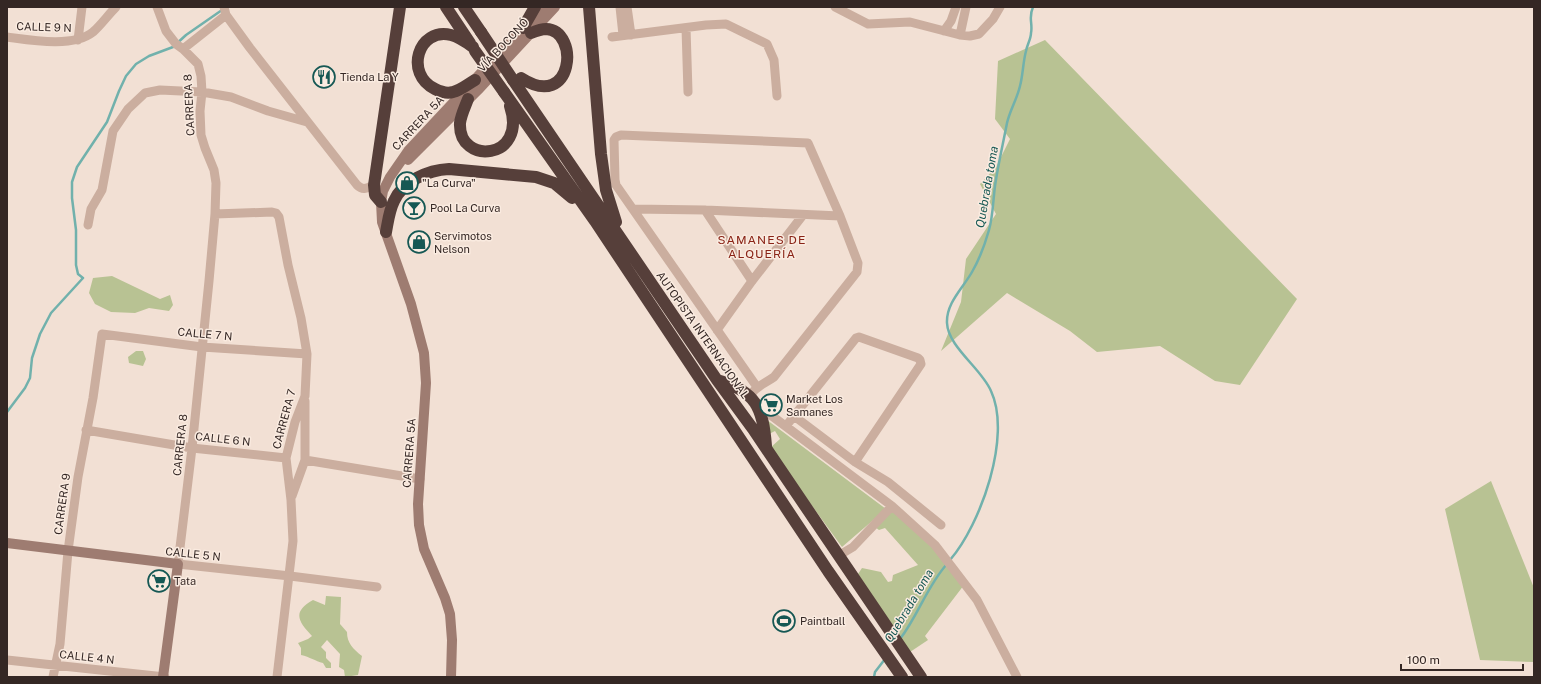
<svg xmlns="http://www.w3.org/2000/svg" width="1541" height="684" font-family="'Public Sans',sans-serif">
	<style>
		.green { fill: #b8c293 }
		.lines { fill: none; stroke-linecap: round; stroke-linejoin: round }
		.stream { stroke: #71b1ac; stroke-width: 2.5 }
		.street { stroke: #cbae9f; stroke-width: 9 }
		.secondary { stroke: #9e7c71; stroke-width: 10 }
		.highway { stroke: #563f3a; stroke-width: 12 }
		.highway-bridge { stroke: #563f3a; stroke-width: 12 }
		.labels { text-anchor: middle; stroke-width: 3; stroke-linejoin: round; paint-order: stroke }
		.street-label { font-size: 11px; fill: #342724; stroke: #faebe0 }
		.poi-label { font-size: 11px; fill: #342724; stroke: #faebe0; text-anchor: start }
		.water-label { font-size: 12px; font-style: italic; fill: #165854; stroke: #faebe0 }
		.neighbourhood-label { font-size: 12px; letter-spacing: 1px; fill: #892316; stroke: #faebe0 }
	</style>
	<rect width="100%" height="100%" fill="#f2e0d4"/>
	<path class="green" d="M1045,40L1297,299L1240,385L1215,381L1160,346L1097,352L1070,331L1007,293L941,351L961,302L966,259L996,214L980,184L996,167L1010,139L995,119L998,61Z
		M112,276L160,299L170,295L173,305L169,311L149,308L135,313L111,312L95,304L89,293L93,278Z
		M136,351H143L146,359L143,366L129,363L128,357Z
		M767,420L886,509L842,547L770,448L780,439L775,431L767,435Z
		M1491,481L1534,588V662L1480,660L1445,509Z
		M892,508L932,544L964,585L925,636L928,640L910,652L858,574L862,568L881,572L888,582L892,581L893,575L918,565L885,528L879,530L875,527Z
		M326,596L341,597L340,624L347,632C347,643 353,649 362,656L358,675L345,677L344,670L339,667L340,654L327,640L321,647L326,652V658L331,663V668H326L323,663C315,661 310,657 301,655V648L298,643L308,639L312,636C298,621 292,612 313,600L325,605Z"/>
	<g class="lines">
		<path class="stream" d="M7,412L25,388L30,378L32,358L40,334L51,313L83,278L78,274L76,265V230L72,198V182L77,167L107,122L119,91L126,76L136,64L149,56L173,47L186,35L222,10
			M950,560C981,524 1012,436 991,391C982,369 948,347 947,323C946,303 963,288 972,272C979,260 985,244 989,230C993,216 993,201 995,186C998,165 1003,144 1007,123C1010,110 1017,99 1020,86C1023,75 1023,62 1026,51C1027,45 1031,39 1031,33C1033,23 1028,18 1033,7
			M900,639C918,616 927,586 947,564
			M874,677L875,672L885,659"/>
		<path class="street" d="M157,7L166,31L176,44L183,49L198,64L201,76L202,92L200,111L201,135L205,148L214,170L216,183L215,214L209,281L192,448L178,564L290,576L377,587
			M224,7L226,15L250,48L357,185C363,191 367,188 374,185
			M620,7L623,35
			M627,7L631,35
			M835,7L868,24L910,22L960,35L970,36L979,34L993,19L1000,7
			M686,28L688,92
			M944,31L951,21L956,7
			M960,35L966,7
			M7,37C30,40 73,48 93,32C101,25 108,15 116,7
			M612,37L706,25L726,24L767,44L774,60L777,96
			M78,40L82,7
			M183,49L226,15
			M633,209L705,210L840,216
			M705,210L752,281
			M215,214L272,212L276,213L279,217L288,265L301,318L307,354L305,396L295,422L286,458L291,500L293,541L277,677
			M88,225L91,209L102,190L113,131L128,109L145,93L160,90L202,92L231,97L268,111L307,122
			M717,330L752,281L803,215
			M750,395C758,385 764,384 774,377L857,272L858,263L840,216L808,143L621,135L616,137L614,140L615,180L616,185L757,387
			M756,404L892,506L935,545L977,600L1017,677
			M794,416L855,462L888,482L941,525
			M786,426L856,338L859,337L918,358L920,360L921,364L855,462
			M86,430L192,448L286,458
			M305,460L420,479
			M292,496L305,460V401
			M838,556L853,547L892,506
			M7,660L165,677
			M53,677L60,644L68,551L78,477L93,398L102,334L202,347L307,354"/>
		<path class="secondary" d="M408,160L478,90L555,7
			M7,543L178,564L163,677
			M451,677L452,640L450,614L445,598L424,549L419,525L418,504L426,383L424,353L411,304L382,222L381,202L383,191L390,177L408,151L523,28L545,7"/>
		<path class="highway" d="M446,7L470,43
			M464,7L481,32
			M589,7L601,154L606,190L616,222
			M523,28L535,7
			M473,47C466,42 459,37 451,35C418,27 404,74 435,89C441,92 447,94 453,92C461,90 468,84 475,80
			M521,78C574,112 580,30 546,29C541,29 536,31 531,33
			M513,80L717,380L753,429L921,677
			M504,92L595,221L828,571L902,677
			M468,99C465,107 461,115 460,123C458,166 528,160 510,106
			M381,202L375,195L374,185L400,7
			M386,232C388,222 389,211 394,201C403,181 428,170 449,169L536,177L554,183L572,198
			M717,380C756,391 763,408 766,446"/>
		<path class="highway-bridge" d="M481,32L513,80
			M475,51L504,92"/>
	</g>
	<defs>
		<g id="restaurant-ring" transform="scale(1.15)"><circle r="9.5" fill="#faebe0" stroke="#165854" stroke-width="1.5"/><path d="M-5-6h1v4h1v-4h1v4h1v-4h1v5L-1.5 .5V6h-2V.5L-5-1ZM5-6V6H3V1.5H1.5Q1.5-4 5-6Z" fill="#165854"/></g>
		<g id="shop-ring" transform="scale(1.15)"><circle r="9.5" fill="#faebe0" stroke="#165854" stroke-width="1.5"/><path d="M-5-2.5h2.3a2.7 3.5 0 0 1 5.4 0H5L5.5 6h-11ZM-1.5-2.5h3a1.5 2.3 0 0 0-3 0Z" fill="#165854"/></g>
		<g id="bar-ring" transform="scale(1.15)"><circle r="9.5" fill="#faebe0" stroke="#165854" stroke-width="1.5"/><path d="M-6-5H6L.8 .8V4.5H3.5V6h-7V4.5H-.8V.8Z" fill="#165854"/></g>
		<g id="supermarket-ring" transform="scale(1.15)"><circle r="9.5" fill="#faebe0" stroke="#165854" stroke-width="1.5"/><path d="M-6-5.5h2.5l.6 2H6L4.5 2H-2.5L-4.4-4H-6ZM-1.5 3.2a1.3 1.3 0 1 0 .1 0ZM3 3.2a1.3 1.3 0 1 0 .1 0Z" fill="#165854"/></g>
		<g id="stadium-ring" transform="scale(1.15)"><circle r="9.5" fill="#faebe0" stroke="#165854" stroke-width="1.5"/><path d="M0-5a6.5 5 0 1 0 0 10a6.5 5 0 1 0 0-10ZM-3.5-1.8h7v3.6h-7Z" fill="#165854"/></g>
	</defs>
	<g fill-rule="evenodd">
		<use href="#restaurant-ring" x="324" y="77"/>
		<use href="#shop-ring" x="407" y="183"/>
		<use href="#bar-ring" x="414" y="208"/>
		<use href="#shop-ring" x="419" y="242"/>
		<use href="#supermarket-ring" x="771" y="405"/>
		<use href="#supermarket-ring" x="159" y="581"/>
		<use href="#stadium-ring" x="784" y="621"/>
	</g>
	<g class="labels">
		<g class="street-label">
			<text transform="translate(44 27) rotate(2)" y="4">CALLE 9 N</text>
			<text transform="translate(503 45) rotate(-47)" y="4">VÍA BOCONÓ</text>
			<text transform="translate(189 105) rotate(-93)" y="4">CARRERA 8</text>
			<text transform="translate(418 123) rotate(-47)" y="4">CARRERA 5A</text>
			<text transform="translate(205 334) rotate(5)" y="4">CALLE 7 N</text>
			<text transform="translate(703 335) rotate(55)" y="4">AUTOPISTA INTERNACIONAL</text>
			<text transform="translate(284 419) rotate(-75)" y="4">CARRERA 7</text>
			<text transform="translate(223 439) rotate(6)" y="4">CALLE 6 N</text>
			<text transform="translate(180 445) rotate(-84)" y="4">CARRERA 8</text>
			<text transform="translate(409 453) rotate(-86)" y="4">CARRERA 5A</text>
			<text transform="translate(62 504) rotate(-82)" y="4">CARRERA 9</text>
			<text transform="translate(193 554) rotate(6)" y="4">CALLE 5 N</text>
			<text transform="translate(87 657) rotate(6)" y="4">CALLE 4 N</text>
		</g>
		<g class="poi-label">
			<text x="340" y="81">Tienda La Y</text>
			<text x="422" y="187">"La Curva"</text>
			<text x="430" y="212">Pool La Curva</text>
			<text x="434" y="240">Servimotos<tspan x="434" dy="13">Nelson</tspan></text>
			<text x="786" y="403">Market Los<tspan x="786" dy="13">Samanes</tspan></text>
			<text x="174" y="585">Tata</text>
			<text x="800" y="625">Paintball</text>
		</g>
		<g class="water-label">
			<text transform="translate(987 187) rotate(-80)" y="4">Quebrada toma</text>
			<text transform="translate(909 606) rotate(-59)" y="4">Quebrada toma</text>
		</g>
		<g class="neighbourhood-label">
			<text x="762" y="244">SAMANES DE<tspan x="762" dy="14">ALQUERÍA</tspan></text>
		</g>
	</g>
	<rect width="1541" height="684" fill="none" stroke="#342724" stroke-width="16"/>
	<path d="M1401 664v6h122v-6" fill="none" stroke="#342724" stroke-width="2"/>
	<text x="1407" y="664" font-size="12" fill="#342724" stroke="#faebe0" stroke-width="3" paint-order="stroke">100 m</text>
</svg>
